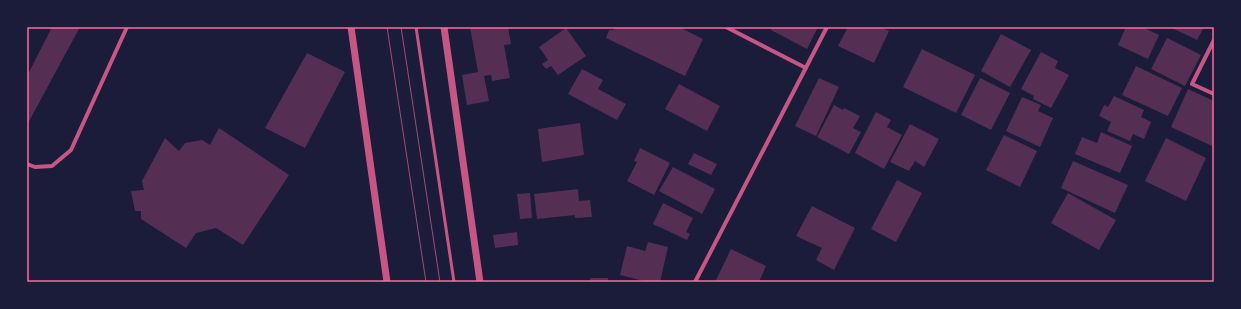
<svg xmlns="http://www.w3.org/2000/svg" width="1241" height="309" font-family="Roboto,sans-serif">
	<style>
		.building { fill: #542f53 }
		.lines { fill: none; stroke-linecap: round; stroke-linejoin: round }
		.service { stroke: #c65784; stroke-width: 3 }
		.minor { stroke: #c65784; stroke-width: 4 }
		.tertiary { stroke: #c65784; stroke-width: 7 }
		.tram { stroke: #a44b75; stroke-width: 1 }
		.neatline { fill: none; stroke: #ff6b9d; stroke-width: 1.5 }
	</style>
	<rect width="100%" height="100%" fill="#1b1b3a"/>
	<path class="building" d="M52,27H80L27,125V76Z
		M470,27H508L511,44L504,45L510,78L492,81L491,75L484,76L489,101L467,105L462,75L478,72Z
		M615,27H679L703,39L685,76L606,38L609,30H613Z
		M772,27H818L807,49L771,30Z
		M848,27H880L889,31L874,63L838,46Z
		M1126,27H1142L1159,35L1148,59L1118,45Z
		M1170,27H1204L1197,40Z
		M566,28L586,56L558,75L551,66L546,69L542,64L548,60L539,47Z
		M1001,34L1031,50L1010,87L981,71Z
		M1167,38L1201,55L1185,86L1151,69Z
		M922,49L975,75L956,113L903,87Z
		M1041,52L1058,61L1055,68L1069,75L1051,108L1033,99L1034,96L1021,89Z
		M307,53L345,72L305,148L265,128Z
		M1136,66L1182,88L1168,116L1122,95Z
		M582,69L603,80L598,89L626,104L617,120L568,94Z
		M819,78L839,87L816,136L795,126Z
		M980,78L1010,93L991,130L961,115Z
		M679,84L720,106L707,131L665,109Z
		M1188,89L1214,101V141L1212,146L1171,127Z
		M1114,96L1144,110L1141,117L1151,122L1144,139L1133,134L1130,141L1107,131L1111,122L1099,116L1104,105L1108,107Z
		M1022,97L1041,105L1038,111L1053,118L1040,147L1006,131Z
		M834,105L843,110L844,108L860,116L853,128L861,132L849,154L817,137Z
		M876,112L891,120L887,127L902,135L884,169L855,153Z
		M580,123L584,155L542,162L538,129Z
		M910,124L939,139L924,167L915,161L909,171L890,162Z
		M219,128L289,175L243,245L216,228L196,233L186,248L141,219V211H135L131,191L144,190L142,181L165,138L179,151L185,143L202,140L210,145Z
		M1101,132L1132,146L1120,173L1075,154L1082,137L1097,143Z
		M1004,135L1037,151L1020,187L986,170Z
		M1166,138L1206,158L1186,201L1145,181Z
		M640,148L670,163L654,195L627,181L637,162L634,161Z
		M694,153L717,164L711,175L688,164Z
		M1073,161L1128,185L1115,213L1061,188Z
		M673,167L715,189L702,214L659,191Z
		M897,180L922,193L896,242L871,229Z
		M578,189L579,201L590,200L592,217L575,218V215L537,219L534,194Z
		M530,193L532,218L520,219L517,194Z
		M1068,193L1116,220L1099,250L1051,223Z
		M663,203L693,218L686,232L690,234L687,240L653,224Z
		M812,206L855,228L834,270L816,260L822,248L796,236Z
		M517,232L518,245L495,248L493,235Z
		M648,242L668,247L660,282H648L620,275L627,246L645,251Z
		M731,249L766,266L759,282H715Z
		M590,278H608V282H590Z"/>
	<g class="lines">
		<path class="service" d="M416,27L454,282"/>
		<path class="minor" d="M726,27L806,68
			M1214,40L1192,84L1214,94
			M27,164L35,167L52,166L71,150L127,27
			M695,282L827,27"/>
		<path class="tertiary" d="M351,27L387,282
			M444,27L480,282"/>
		<path class="tram" d="M387,27L426,282
			M401,27L440,282"/>
	</g>
	<rect width="1241" height="309" fill="none" stroke="#1b1b3a" stroke-width="56"/>
	<rect x="28" y="28" width="1185" height="253" class="neatline"/>
</svg>
